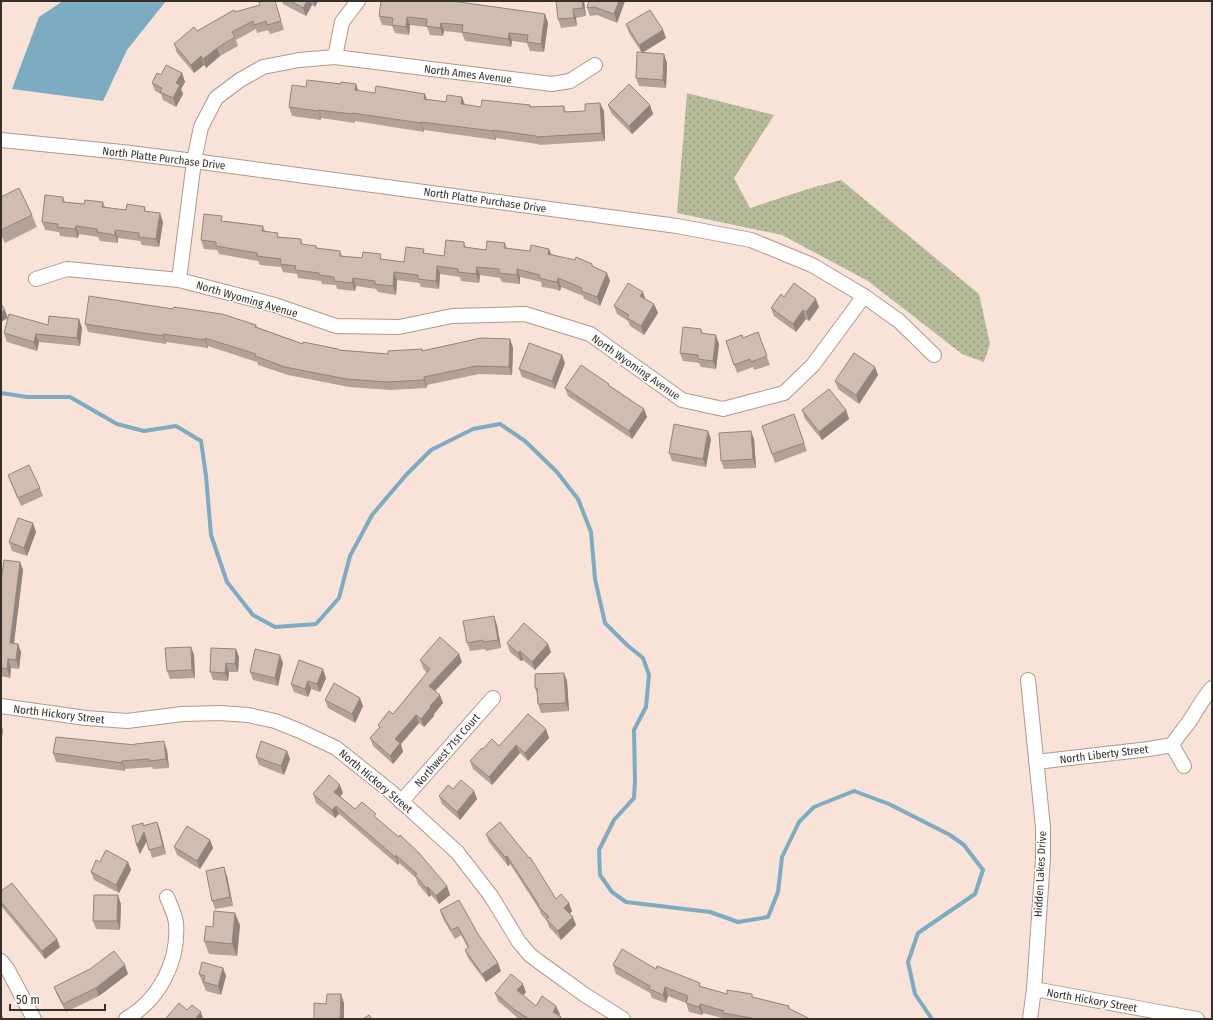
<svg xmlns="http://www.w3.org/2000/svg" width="1213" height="1020" font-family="'Fira Sans Condensed',sans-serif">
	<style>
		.grass { fill: url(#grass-dots) }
		.water { fill: #7cabc2 }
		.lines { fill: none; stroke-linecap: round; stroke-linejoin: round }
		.stream { stroke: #7cabc2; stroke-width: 4 }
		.street-casing { stroke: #ad998f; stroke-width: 16 }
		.street { stroke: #fff; stroke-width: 14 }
		.wall { fill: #b4a299 }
		.shaded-wall { fill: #92847d }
		.building { fill: #d1bcb2; stroke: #92847d }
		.labels { text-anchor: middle; stroke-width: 3; stroke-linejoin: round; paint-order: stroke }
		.street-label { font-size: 11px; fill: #372f2b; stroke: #fff }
	</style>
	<defs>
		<pattern id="grass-dots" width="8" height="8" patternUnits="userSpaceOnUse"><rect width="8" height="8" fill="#b5bb99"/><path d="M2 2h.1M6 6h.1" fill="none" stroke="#94987d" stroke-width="1.8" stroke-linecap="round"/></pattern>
	</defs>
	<rect width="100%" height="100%" fill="#f9e3d9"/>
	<path class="grass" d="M687,93L774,115L734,178L750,208L811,188L841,180L979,294L990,344L984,362L962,354L868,281L782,235L677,213Z"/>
	<path class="water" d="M63,1H166L127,50L103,101L12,89L39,17Z"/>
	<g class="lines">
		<path class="stream" d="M1,393L27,397H70L117,424L144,431L176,426L201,441L206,476L211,535L227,582L253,615L275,627L316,624L339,598L350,556L372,515L406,475L431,450L473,429L500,424L525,441L556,471L578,499L591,532L595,579L605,623L627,645L643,658L649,675L646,707L634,730L635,781L634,798L614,820L599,850L600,875L612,892L626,902L710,912L738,922L768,917L778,892L782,857L799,822L814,807L854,791L889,804L950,835L964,845L983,870L975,894L918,933L908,962L915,994L932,1019"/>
		<g class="street-casing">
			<path id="street" d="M335,57L342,22L358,1
				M1,140L122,152L194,161L677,226L751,240L812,265L864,296L899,321L934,355
				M36,279L67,269L179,280L275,305L336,326L399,327L452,316L525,314L590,334L682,400L723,409L784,393L813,365L864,296
				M179,280L194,161L201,127L216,98L240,80L263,67L299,60L335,57L552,84L570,81L595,65
				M1028,680L1043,827V858L1034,989L1030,1019
				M1,706L86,718L127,721L182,714L220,713L248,715L275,721L300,731L336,748L390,791L457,852L491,896L519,942L530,955L542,964L585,995L623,1019
				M1172,745L1184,766
				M1036,762L1149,749L1172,745C1178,735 1185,728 1191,719C1198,708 1203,698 1212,688
				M401,802L493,698
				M1,961L8,970L34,1019
				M1034,989L1197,1019
				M126,1019C160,999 179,961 176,923C175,914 170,905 167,897"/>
		</g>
		<use href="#street" class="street"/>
	</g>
	<path class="wall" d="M259,1H275L284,30L270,34L268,30L257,33L256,29L236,40L238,46L220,56L206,68L204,65L194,73L177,53L174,44L197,31L235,12L260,5Z
		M282,1H318L315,7L312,5L306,16L283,4Z
		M556,1H584L586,16L576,18L577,26L561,28L558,19Z
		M589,1H625L617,23L597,15L590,16L587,8Z
		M545,14L548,23L544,52L530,51L527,43L512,41L511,47L465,41L462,33L444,31L443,36L430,35L427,27L410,25L409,35L395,33L392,26L382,25L379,16Z
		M626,24L663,30L666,38L642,53L667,63L666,88L639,86L636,78L642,53L629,33Z
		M182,73L185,82L181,89L183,94L176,107L163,100L161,94L155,91L152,83L161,75Z
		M341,84H356L358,91L446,102L462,97L465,105L481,107L530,105L531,107L564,106L566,112L585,111L600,103L604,111L605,141L539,145L538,144L496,138V140L424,130V132L355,121V123L321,118V120L292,116L289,107L306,87Z
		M608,105H650L653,114L632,134L611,113Z
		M1,197L32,215L37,227L5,243L1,235Z
		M63,197L65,202L84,204L103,202L105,207L126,210L145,207L146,212L163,222L159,247L142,245L140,241L118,238V243L100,241L98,237L79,234L78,238L60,236L59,232L45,230L42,222Z
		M224,221L263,226L265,231L279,237L301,239L303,245L316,246L317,248L340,251L342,256L362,258L383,259L404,262L426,254L444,256L464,242L466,247L486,250L505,243L507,248L530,251L549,249L551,254L594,267L610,281L600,306L584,299L583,296L561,287L560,291L554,289L542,287L541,282L520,277V284L502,282L500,278L480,275L479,283L461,281L460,277L440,274L439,289L421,287L419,283L397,280L396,295L378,292L376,289L356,286L355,291L337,289L336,285L322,284L321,281L298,278L297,274L283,272L281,267L260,265L258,261L219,254L217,250L204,249L201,240Z
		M784,297L819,307L809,321L806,319L796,332L774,316L771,308Z
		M645,299L654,304L658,313L644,335L630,326L628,321L617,314L614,306Z
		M79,319L82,328L80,346L39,342L37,351L7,342L4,333Z
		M85,324L256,325L257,327L303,344L339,350L388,354L422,349L423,351L510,339L513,348L512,375L479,374L427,385V388L390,390L349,387L288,375L258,365L257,362L208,346V348L166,342V344L88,332Z
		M701,329L703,334L719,344L716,369L701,367L699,363L683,361L680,353Z
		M758,332L770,365L754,370L753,367L737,373L726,341L743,338Z
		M565,363L555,389L522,377L519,369Z
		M875,367L878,375L859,404L838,389L835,381Z
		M610,386L644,409L647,417L632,439L568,396L565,388Z
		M802,410H846L849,419L822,440L805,419Z
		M794,414L807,451L775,463L762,426Z
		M711,439L706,467L672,461L669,453Z
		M754,439L756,468L724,469L721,461Z
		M8,475L40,488L43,496L21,506L11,483Z
		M36,532L27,556L12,551L9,542Z
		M20,562L23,570L14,643L18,644L21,652L19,669L11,668L10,678L1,676V581Z
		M497,625L501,648L486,651L485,649L470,651L467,643Z
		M507,643L551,652L535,670L523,660L521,661L510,652Z
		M191,647L194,655L195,678L170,679L167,671Z
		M239,657L238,672H229L228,681L213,680L210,672Z
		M420,660L462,662L435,691L443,703L434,714V716L424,727L419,723L401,744L403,752L393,764L373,746L370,738L379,728L378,725L393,714L427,673L423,668Z
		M283,663L278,686L253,680L250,672Z
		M564,673L567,681L569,711L541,713L538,704L537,694L535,688Z
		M326,678L320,692L311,689L308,697L294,692L291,684Z
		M325,700L363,706L355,723L328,708Z
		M549,738L528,761L520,753L492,785L473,769L470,761L483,749L499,746Z
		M167,750L169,768L153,769L152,767L125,769V771L56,762L53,753Z
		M287,751L290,759L284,775L259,765L256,757Z
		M453,789L474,791L477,799L460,820L442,804L439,796Z
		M343,793L340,796L355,809L377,818L447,886L450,895L439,904L431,895L429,897L418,884L416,878L399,863L398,865L339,814L335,818L316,803L313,794Z
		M157,822L160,830L166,854L152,858L147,841L140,854L137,846L144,825Z
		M486,834L556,899L572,911L570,914L576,925L561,940L549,927L547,921L541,914L539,909L510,864L508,866L489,842Z
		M210,840L213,848L200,869L177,855L174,847Z
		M100,862H128L131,870L119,893L94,880L91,872Z
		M227,876L233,906L215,909L212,901Z
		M1,891L60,947L45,959L1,906Z
		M121,904L120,930L96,929L93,921Z
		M440,910L478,934L501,971L486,982L468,958L465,950L468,948L461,935L455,939L443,919Z
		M240,925L237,956L209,954L204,941L213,927Z
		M613,965L656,969L702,987L727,994L753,998L789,1006L790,1009L810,1019H726L703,1013L702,1015L689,1012L686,1003L668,996L666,1003L652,998L650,993L616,974Z
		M223,968L226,976L221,995L206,991L199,974Z
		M128,974L99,996L66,1012L57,995L54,987Z
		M526,992L523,995L536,1006L560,1014L559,1015L561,1017L562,1019H519L498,1001L495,993Z"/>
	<path class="shaded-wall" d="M1,1H4L1,4Z
		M307,1H310L312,5L306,16L303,8Z
		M313,1H318L315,7Z
		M582,1H584L586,16L583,8Z
		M619,1H625L617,23L614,14Z
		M573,9L576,18L577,26L574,18Z
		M545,14L548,23L544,52L541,44Z
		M407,17L410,25L409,35L406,27Z
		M441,23L444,31L443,36L440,28Z
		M663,30L666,38L642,53L639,45Z
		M509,33L512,41L511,47L508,39Z
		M217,48L220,56L206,68L203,59Z
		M664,54L667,63L666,88L663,80Z
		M201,56L204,65L194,73L191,65Z
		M182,73L185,82L181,89L183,94L176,107L173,98L176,83Z
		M356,84L359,93L355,90Z
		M425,94L428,102L424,99Z
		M462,97L465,105L461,104Z
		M600,103L604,111L605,141L602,133Z
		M650,105L653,114L632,134L629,126Z
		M318,110L321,118V120L318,111Z
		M421,122L424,130V132L421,123Z
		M493,130L496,138V140L493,131Z
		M160,213L163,222L159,247L156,239Z
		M76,226L79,234L78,238L75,229Z
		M115,230L118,238V243L115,235Z
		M549,249L552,257L548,254Z
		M437,266L440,274L439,289L436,281Z
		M477,267L480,275L479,283L476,274Z
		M517,269L520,277V284L517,275Z
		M394,272L397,280L396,295L393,286Z
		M607,273L610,281L600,306L597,297Z
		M353,278L356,286L355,291L352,283Z
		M558,278L561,287L560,291L557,282Z
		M643,292L646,301L640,296Z
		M816,299L819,307L809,321L806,312Z
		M654,304L658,313L644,335L641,326Z
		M5,310L8,318L1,322V312Z
		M803,310L806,319L796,332L793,324Z
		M79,319L82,328L80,346L77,338Z
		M36,334L39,342L37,351L34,342Z
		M163,334L166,342V344L163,336Z
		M716,335L719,344L716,369L713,361Z
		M205,338L208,346V348L205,340Z
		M510,339L513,348L512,375L509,367Z
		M562,355L565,363L555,389L552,381Z
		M875,367L878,375L859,404L856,395Z
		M424,377L427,385V388L424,380Z
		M644,409L647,417L632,439L629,431Z
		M846,410L849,419L822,440L819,432Z
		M708,431L711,439L706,467L703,459Z
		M751,431L754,439L756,468L753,459Z
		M33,523L36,532L27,556L24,548Z
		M20,562L23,570L13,651L10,643Z
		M494,616L497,625L501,648L498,640Z
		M18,644L21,652L19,669L16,660Z
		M548,644L551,652L535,670L532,662Z
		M191,647L194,655L195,678L192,670Z
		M236,649L239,657L238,672L235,664Z
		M520,651L523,660L521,661L518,653Z
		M459,654L462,662L432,694L429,686Z
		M280,655L283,663L278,686L275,678Z
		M8,659L11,668L10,678L7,669Z
		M226,663L229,672L228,681L225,673Z
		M323,669L326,678L320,692L317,684Z
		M564,673L567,681L569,711L566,703Z
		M308,681L311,689L308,697L305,689Z
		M440,695L443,703L434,714V716L424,727L421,719L430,706Z
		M360,698L363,706L355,723L352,714Z
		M416,715L419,723L401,744L403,752L393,764L390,756L395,739Z
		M1,725L3,730L1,746Z
		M546,729L549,738L528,761L525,753Z
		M164,741L167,750L169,768L166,759Z
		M516,745L520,753L492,785L489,777Z
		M287,751L290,759L284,775L281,766Z
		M122,761L125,769V771L122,763Z
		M340,785L343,793L337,800L334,792Z
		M474,791L477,799L460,820L457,812Z
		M336,806L339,814L335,818L332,810Z
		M157,822L160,830L166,854L163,846Z
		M144,832L147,840L140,854L137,846Z
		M210,840L213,848L200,869L197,861Z
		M396,855L399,863L398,865L395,857Z
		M507,856L510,864L508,866L505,857Z
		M128,862L131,870L119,893L116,885Z
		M224,867L227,876L233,906L230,897Z
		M447,886L450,895L439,904L436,896Z
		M428,887L431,895L429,897L426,888Z
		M118,895L121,904L120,930L117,921Z
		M569,903L572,911L567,916L564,908Z
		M235,913L240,925L237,956L232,944Z
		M573,917L576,925L561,940L558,931Z
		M57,939L60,947L45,959L42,951Z
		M498,963L501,971L486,982L482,974Z
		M125,965L128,974L99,996L96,988Z
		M223,968L226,976L221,995L218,986Z
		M523,984L526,992L520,999L517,990Z
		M665,987L668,996L666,1003L663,995Z
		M341,994L344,1003V1019H340Z
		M700,1004L703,1013L702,1015L699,1007Z
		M556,1006L560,1014L556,1019L553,1012Z
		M201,1012L203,1019H195Z"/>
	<path class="building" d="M259,1H275L281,21L267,25L266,21L254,25L253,21L232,32L235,37L217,48L203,59L201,56L191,65L174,44L194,27L197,31L234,10L235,12L260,5Z
		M290,1H307L303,8Z
		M381,1H452L545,14L541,44L527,42L528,35L509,33L508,39L462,32L463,25L441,23L440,28L426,26L427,19L407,17L406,27L392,25L393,18L379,16Z
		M556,1H582L583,8L573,9L574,18L558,19Z
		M589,1H619L614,14L594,7L587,8Z
		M650,10L663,30L639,45L626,24Z
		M637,52L664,54L663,80L636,78Z
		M166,65L182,73L176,83L180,85L173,98L160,92L162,88L152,83L157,73L161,75Z
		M307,80L341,84V82L356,84L355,90L375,93L376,86L425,94L424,99L446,102L447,95L462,97L461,104L481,107L482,100L530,105V107L564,106V112L585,111V104L600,103L602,133L536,137V136L493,130V131L421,122V123L352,113V114L318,110V111L289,107L292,85L306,87Z
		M629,84L650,105L629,126L608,105Z
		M19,188L32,215L1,230V197Z
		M45,195L63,197V202L84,204L85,200L103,202L102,207L126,210L127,204L145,207L144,211L160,213L156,239L139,237V233L115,230V235L97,232V229L76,226L75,229L57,227L58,224L42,222Z
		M204,214L222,216L221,221L263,226L262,231L278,233L277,237L301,239V244L316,246V248L340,251V256L362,258L363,252L381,254L380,259L404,262L406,247L424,249L423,253L444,256L446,240L464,242V247L486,250L487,241L505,243L504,248L530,251L531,245L549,249L548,254L575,260L576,257L592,264V266L607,273L597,297L581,291L582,288L558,278L557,282L551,281L539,278L540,275L517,269V275L499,273V269L477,267L476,274L458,272V269L437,266L436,281L418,279V275L394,272L393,286L375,284V281L353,278L352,283L334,281V277L319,275V273L295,270L296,266L280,264L281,259L257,256V253L216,246V242L201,240Z
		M628,283L643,292L640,296L654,304L641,326L627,318L629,315L614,306Z
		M794,283L816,299L806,312L803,310L793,324L771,308L781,294L784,297Z
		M89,296L173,309L174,307L222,314L256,325L255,327L303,344V342L338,349V350L388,354V351L422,349V351L481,338L510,339L509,367L476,366L424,377V380L387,382L346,379L285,367L255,356L256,354L205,338V340L163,334V336L85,324Z
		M1,304L5,310L1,312Z
		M9,314L48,325L49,316L79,319L77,338L36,334L34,342L4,333Z
		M683,327L701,329V333L716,335L713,361L698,359V355L680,353Z
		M758,332L767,356L751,362L750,359L734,365L726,341L742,335L743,338Z
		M529,343L562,355L552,381L519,369Z
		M854,353L875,367L856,395L835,381Z
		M581,365L609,384L608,385L644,409L629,431L565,388Z
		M829,389L846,410L819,432L802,410Z
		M794,414L804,443L772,454L762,426Z
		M674,424L708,431L703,459L669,453Z
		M751,431L753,459L721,461L719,433Z
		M29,465L40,488L18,498L8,475Z
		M18,518L33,523L24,548L9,542Z
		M4,560L20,562L10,643L18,644L16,660L8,659L7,669L1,668V581Z
		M494,616L498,640L483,642V640L467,643L463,621Z
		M524,623L548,644L532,662L520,651L518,653L507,643Z
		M440,637L459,654L429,686L440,695L430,706L431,707L421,719L416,715L395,739L400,743L390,756L370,738L380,727L378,725L389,711L393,714L430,669L420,660Z
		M191,647L192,670L167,671L165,648Z
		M211,648L236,649L235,664L226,663L225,673L210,672Z
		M255,649L280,655L275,678L250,672Z
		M299,660L323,669L317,684L308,681L305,689L291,684Z
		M564,673L566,703L538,704L537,688H535V674Z
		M334,683L360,698L352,714L325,700Z
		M528,714L546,729L525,753L516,745L489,777L470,761L482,748L483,749L492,739L499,746Z
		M56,737L135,745V744L164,741L166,759L150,761L149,759L122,761V763L53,753Z
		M261,741L287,751L281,766L256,757Z
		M329,775L340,785L334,792L355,809L362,802L376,814L374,816L394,833L399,837L400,835L419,853L447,886L436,896L428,887L426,888L415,875L417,874L396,855L395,857L336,806L332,810L313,794Z
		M461,780L474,791L457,812L439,796L448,785L453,789Z
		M157,822L163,846L149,850L144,832L137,846L132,826L143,823V826Z
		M500,822L529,858L530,857L556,899L561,894L569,903L564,908L573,917L558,931L546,919L549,917L538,906L539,905L507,856L505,857L486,834Z
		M187,826L210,840L197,861L174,847Z
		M106,850L128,862L116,885L91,872L96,860L100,862Z
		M224,867L230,897L212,901L206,871Z
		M12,883L57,939L42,951L1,902V891Z
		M94,895H118L117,921H93Z
		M459,900L478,934L498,963L482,974L465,950L469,947L458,927L451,930L440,910Z
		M214,911L235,913L232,944L204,941L206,926L213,927Z
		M622,949L656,969L657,966L700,983L699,986L727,994V990L752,994V997L789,1006L788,1008L810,1019H757L723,1013L724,1011L700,1004L699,1007L686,1003L688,996L665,987L663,995L649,989L650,986L613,965Z
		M114,951L125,965L96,988L63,1004L54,987L90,969Z
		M202,962L223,968L218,986L203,982L205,976L199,974Z
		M511,974L523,984L517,990L536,1006L542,996L556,1006L553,1012L561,1017L559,1019H529L515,1010L495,993Z
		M327,994H341L340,1019H314V1003L326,1004Z
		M179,1003L187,1010L192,1005L201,1012L195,1019H167L166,1018Z
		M1,1013L3,1019H1Z
		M369,1015L372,1019H363Z"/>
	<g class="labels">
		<g class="street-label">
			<text transform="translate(468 74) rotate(7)" y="4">North Ames Avenue</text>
			<text transform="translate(164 158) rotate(7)" y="4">North Platte Purchase Drive</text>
			<text transform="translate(485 200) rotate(8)" y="4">North Platte Purchase Drive</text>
			<text transform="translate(247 299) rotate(16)" y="4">North Wyoming Avenue</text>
			<text transform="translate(636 367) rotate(35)" y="4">North Wyoming Avenue</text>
			<text transform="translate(59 714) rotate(7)" y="4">North Hickory Street</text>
			<text transform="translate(447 750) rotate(-49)" y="4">Northwest 71st Court</text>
			<text transform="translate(1104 754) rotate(-7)" y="4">North Liberty Street</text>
			<text transform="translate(376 781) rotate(40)" y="4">North Hickory Street</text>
			<text transform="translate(1040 874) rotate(-87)" y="4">Hidden Lakes Drive</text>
			<text transform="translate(1092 1000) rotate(10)" y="4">North Hickory Street</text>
		</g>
	</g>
	<rect width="1213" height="1020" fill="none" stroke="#372f2b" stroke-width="4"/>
	<path d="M10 1004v6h95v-6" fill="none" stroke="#372f2b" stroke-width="2"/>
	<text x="16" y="1004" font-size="12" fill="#372f2b" stroke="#ffffff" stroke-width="3" paint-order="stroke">50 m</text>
</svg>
